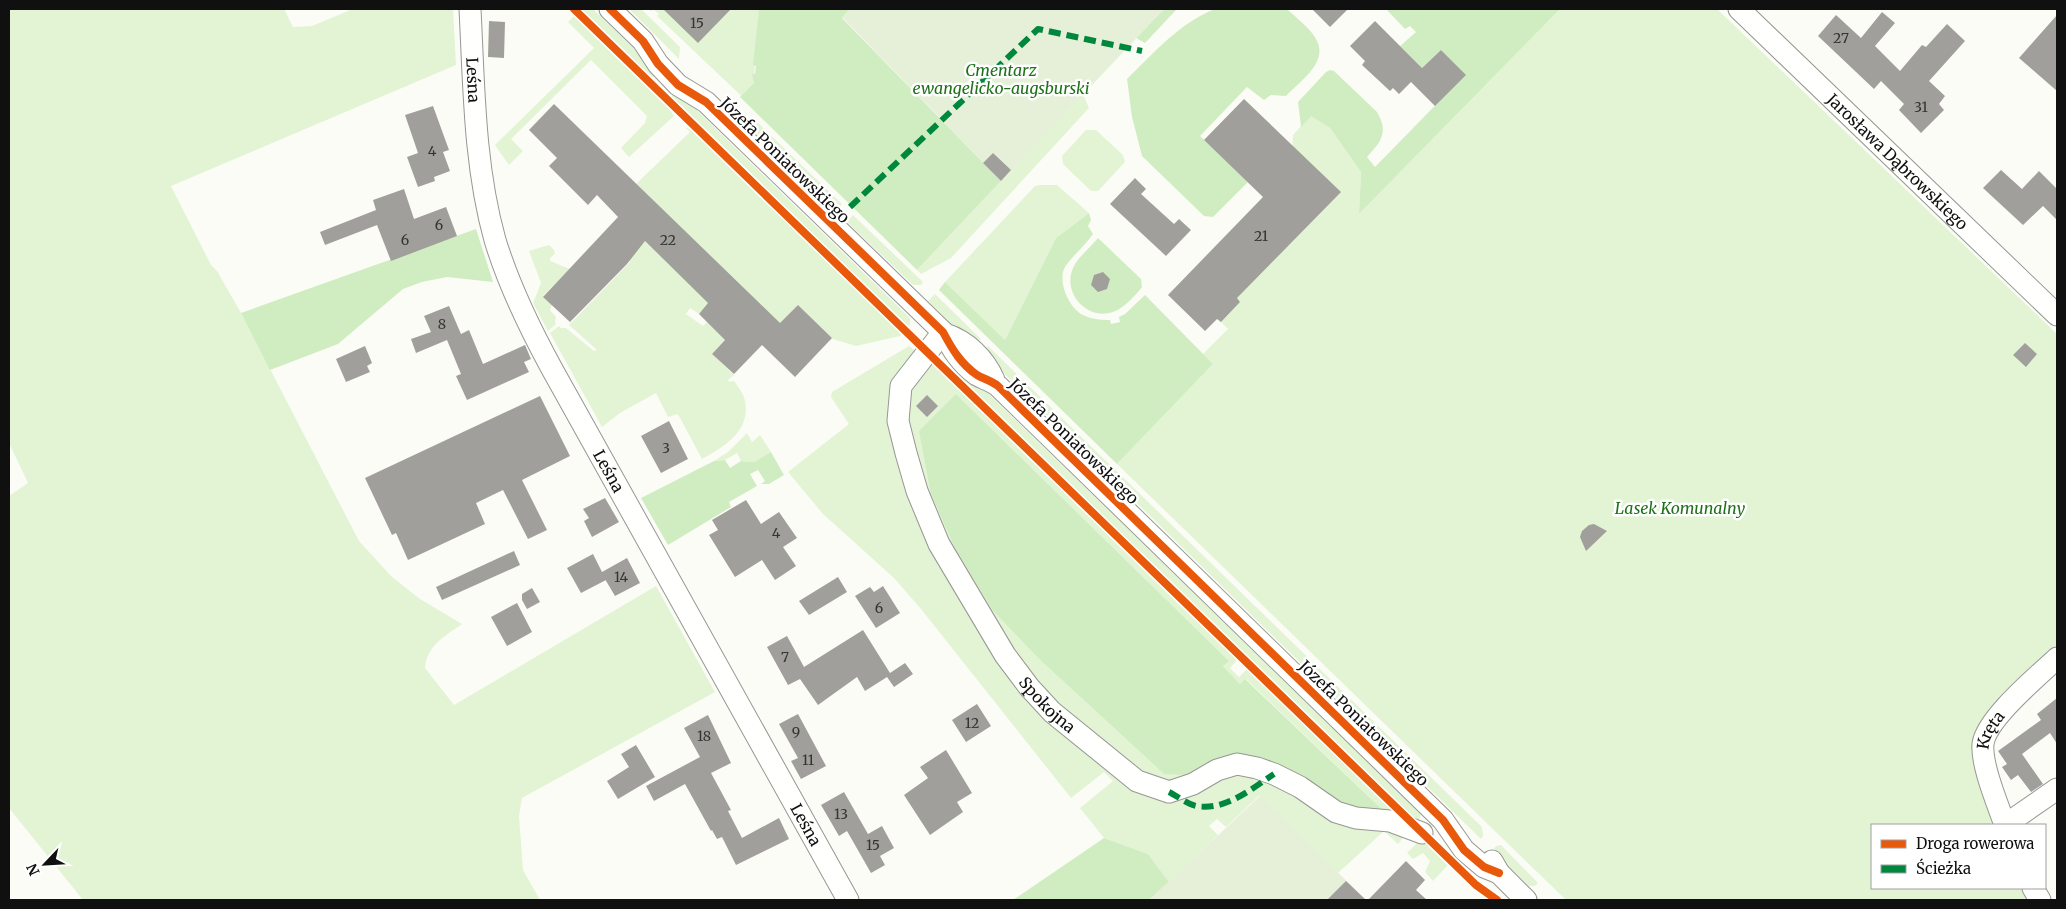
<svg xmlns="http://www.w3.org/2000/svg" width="2066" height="909" font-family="Merriweather,serif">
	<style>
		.green { fill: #e2f4d4; fill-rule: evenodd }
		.forest { fill: #d0edc1 }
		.cemetery { fill: #e6efd8 }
		.building { fill: #a09f9b }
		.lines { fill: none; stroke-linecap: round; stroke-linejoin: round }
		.minor-casing { stroke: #969694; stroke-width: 23 }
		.minor { stroke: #fffffe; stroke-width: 21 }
		.quiet { stroke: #00873e; stroke-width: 6; stroke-dasharray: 12 6; stroke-linecap: butt }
		.cycleway-casing { stroke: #fff; stroke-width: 11 }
		.cycleway { stroke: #e8590c; stroke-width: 8 }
		.labels { text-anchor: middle; stroke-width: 5; stroke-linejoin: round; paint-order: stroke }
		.number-label { font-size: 14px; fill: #343433 }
		.park-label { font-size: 16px; font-style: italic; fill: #1e7019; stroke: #fff }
		.street-label { font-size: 16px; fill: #101010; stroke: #fff }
	</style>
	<rect width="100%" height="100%" fill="#fcfcf6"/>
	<path class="green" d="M9,9H284L293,27L312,26L353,9H453L456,65L171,186L211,265L217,271L241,313L359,541L392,577L420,599L462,624C445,636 427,645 425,668L454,705L656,586L715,692L522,798L519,816L523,870L540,900H83L9,808V496L28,483L9,443Z
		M581,9H593L662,76L651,77Z
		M629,9H641L680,47L679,59Z
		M649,9H759L752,106L657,16L659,14L653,9L651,11Z
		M1560,9H1717L2057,334V646L1987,715L2000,825H1872V888H2027L2032,900H1566L1117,464L1213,364L1203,354L1228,329L1221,322L1240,302L1237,298L1292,153L1293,135L1311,115L1330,128L1361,172L1359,214Z
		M575,15L664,101L674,116L629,157L621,148L645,123L647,116L591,60L511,139L523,151L509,165L495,145L594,48L568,22Z
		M672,86L910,318V324L908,327L672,98Z
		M1083,94L1089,108L951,258L921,274L917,270Z
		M754,119L842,204L836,211L752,129L750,123Z
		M685,127L697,133L903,333L900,336L856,346L833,339L798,305L768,337L761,304H759L636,184L690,132Z
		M1086,130H1096L1123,155L1125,162L1098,191H1091L1063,164L1062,156Z
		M1040,185H1057L1089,213L1056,238L1005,340L945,282L1035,186Z
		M853,215L923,282L921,285H913L847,222Z
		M641,237L708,303L699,314L690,308L686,314L703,326L712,317L735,329L712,354L734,375L728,380L729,382L734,381C738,387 744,394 745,401C751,431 724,447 702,459L679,416L677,414L668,417L656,393L620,413L602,427L550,333L559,326L561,328H566L594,351L597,350L569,325L630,262L624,256Z
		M549,245L554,250L555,254L550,258V261L570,269L543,296L552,305L550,310L556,317L555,322L556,324L548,331L533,303L541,283L529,251Z
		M935,294L981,339L977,343L972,344L928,301Z
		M909,346L930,362L1237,660L1230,668L1239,677L1247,669L1411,828L1398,844L1384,831L1338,873L1259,796L1226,827L1217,819L1209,826L1218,835L1169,882L1148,854L1104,838L1080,808L1113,781L1104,772L1071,798L921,609L894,578L823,514L788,472L849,424L831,397L832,392ZM956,394L1228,660L1223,666L1240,684L1246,679L1388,815L1227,758L1164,774L1039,659L993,611Z
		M988,346L1482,827L1483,836L1481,839L982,352Z
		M965,371L1421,814L1418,823L963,380L960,373Z
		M747,433L752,442L760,435L771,452L754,462L741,461L737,453L725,460L714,461L728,452Z
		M1422,838L1448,865L1433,881L1425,872L1430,861L1423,853L1413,859L1407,853Z
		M1501,845L1538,883L1535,886H1529L1493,850L1496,846Z"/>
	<path class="forest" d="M759,9H850L842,18L1001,181L917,270L740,97L754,83L752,74H755L756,66L753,65Z
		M1164,9H1177L1145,43L1136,38Z
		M1215,9H1287C1296,18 1312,29 1317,41C1328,63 1299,82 1286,96L1271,95L1264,100L1247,87L1200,136L1248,182L1213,217L1204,216L1142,156L1132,117L1127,79C1154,53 1179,23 1215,9Z
		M1386,9H1560L1359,214L1361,172L1330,128L1311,116L1301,127L1298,102L1326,72L1330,70L1334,71L1377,112C1389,132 1381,142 1367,157L1375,167L1465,75L1441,50L1422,68L1400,46L1416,32L1410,26L1405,29Z
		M1089,213L1091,220L1088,226L1093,234C1085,246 1073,255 1065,267C1057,281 1069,308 1083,315C1091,319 1100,320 1110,320L1111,324L1120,322L1119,317L1125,314L1145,295L1213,364L1117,464L939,290L945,282L1005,340L1056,238Z
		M476,229L493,282L447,277L422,282L403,289L338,344L270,370L241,313Z
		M1098,238L1141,279L1142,287C1135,296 1124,308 1113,312C1087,321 1062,293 1073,268C1078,257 1090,248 1098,238Z
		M956,394L1229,661L1223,666L1240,684L1245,679L1389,816L1340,806L1279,768L1188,775L1164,774L1039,659L993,611L955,548L931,494L919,431Z
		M771,452L784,475L769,484H761L765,481L758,470L750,474L757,486L729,502L731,507L668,545L641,498L714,461L725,460L730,468L741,461L754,462Z
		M1104,838L1148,854L1169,882L1149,900H1013Z"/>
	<path class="cemetery" d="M850,9H1164L1001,181L842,17Z
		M1260,796L1366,900H1149Z"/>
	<path class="building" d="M663,9H731L698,43Z
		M1312,9H1348L1330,27Z
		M1882,12L1895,23L1875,46L1900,71L1922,45L1926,47L1947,24L1965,41L1929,81L1945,96L1939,104L1944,110L1921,133L1899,110L1904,104L1881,81L1874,89L1818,36L1836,15L1861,38Z
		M2057,15V91L2019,58Z
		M489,21L505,22L504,58L488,57Z
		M1375,21L1422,68L1441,50L1466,75L1435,106L1411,82L1399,94L1393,88L1390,91L1362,65L1365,61L1350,46Z
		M1244,99L1341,192L1237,298L1240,302L1221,322L1217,319L1205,331L1168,295L1263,197L1204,140Z
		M554,104L780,323L798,305L832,338L795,377L762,345L734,374L712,354L725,340L699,314L708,303L645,241L627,264L570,322L543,297L618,217L597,195L588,205L549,166L557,158L529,130Z
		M433,106L449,150L443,152L450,171L434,177L435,181L418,187L407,157L418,153L405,115Z
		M993,153L1011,170L1001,181L983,163Z
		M2001,170L2022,189L2039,171L2057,189V220L2043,206L2023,225L1983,188Z
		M1135,178L1146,189L1141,194L1174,224L1179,219L1191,230L1166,256L1110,204Z
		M404,189L414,219L446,207L457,236L391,261L377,225L325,245L320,232L376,210L373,200Z
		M1103,272L1110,279L1107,289L1098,292L1091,285L1094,275Z
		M449,306L461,334L469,330L483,364L525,345L531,359L524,362L529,372L467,400L456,376L461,374L447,340L416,353L411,339L431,332L424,316Z
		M2025,343L2037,354L2026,367L2013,355Z
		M365,346L372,363L367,366L370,372L346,382L336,359Z
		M927,395L938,406L927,417L916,406Z
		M540,396L570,456L522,480L547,530L528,539L503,490L476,503L485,524L408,560L396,533L392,535L365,478Z
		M669,421L688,459L661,473L641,436Z
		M605,498L619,522L592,537L584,521L589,518L583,509Z
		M746,500L761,524L779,512L797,538L783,547L796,566L775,580L762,560L735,577L709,535L718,530L712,520Z
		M1594,524L1607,531L1586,551L1580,537L1582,531L1589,525Z
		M514,551L520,565L442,600L436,587Z
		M593,554L602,572L627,558L640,583L615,596L602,574L606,580L581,593L567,568Z
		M838,577L847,592L809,615L799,601Z
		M883,586L900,613L876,628L855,596L870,587L874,592Z
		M532,588L540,602L527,609L522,600V594Z
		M517,603L532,632L507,646L491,617Z
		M863,630L890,673L905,663L913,674L894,687L887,677L865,691L857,677L818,705L800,679L788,685L767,647L787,636L804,667Z
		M2057,698V744L2050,733L2022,754L2043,784L2031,792L2018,775L2011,780L2002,767L2007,764L1998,751L2041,720L2037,714Z
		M977,704L991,726L966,742L952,720Z
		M798,714L826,766L801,779L791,761L798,758L779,724Z
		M708,715L731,763L711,773L731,810L728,811L742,838L779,818L789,839L736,865L722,837L717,839L712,830L711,831L685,784L654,801L646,786L700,757L684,728Z
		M636,745L655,777L618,799L607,781L629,767L621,754Z
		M946,750L972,793L957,802L963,812L930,835L904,795L928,778L920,767Z
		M844,792L868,834L882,826L894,848L880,856L885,865L871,873L847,831L839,836L821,805Z
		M1406,861L1425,880L1416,890L1427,900H1368Z
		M1346,881L1366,900H1327Z"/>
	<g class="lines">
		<g class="minor-casing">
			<g id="minor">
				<path id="s1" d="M470,9C474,86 474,165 495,240C509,286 529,327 552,369L848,900"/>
				<path d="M610,9L643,41L658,64L678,85L706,102L943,332C952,349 961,364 977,375C984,379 992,381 998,386L1443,820L1464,850L1484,867L1499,873"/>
				<path id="s2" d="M1739,9L2057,315"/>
				<path id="s3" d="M943,332L901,386L898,421L906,453L917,491L939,544L1005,655L1029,687L1052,712L1137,781L1169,792L1193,784L1217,770L1237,764L1257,768L1274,774L1300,787L1336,812L1356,818L1390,821L1422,833"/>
				<path d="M945,334C967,341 985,359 994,380"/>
				<path id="s4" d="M2005,825C1998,805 1981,765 1983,744C1986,719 2038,676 2057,658"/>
				<path d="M2005,825L2057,789"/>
				<path d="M1492,861L1499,873L1526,900"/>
				<path d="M2033,888L2040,900"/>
			</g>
		</g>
		<use href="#minor" class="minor"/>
		<path class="quiet" d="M850,207L1038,29L1142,51
			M1169,792C1177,796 1187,804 1196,806C1226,811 1251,789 1274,774"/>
		<g class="cycleway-casing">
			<path id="cycleway" d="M574,9L1476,885L1497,900
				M610,9L643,41L658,64L678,85L706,102L943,332C952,349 961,364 977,375C984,379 992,381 998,386L1443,820L1464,850L1484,867L1499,873"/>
		</g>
		<use href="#cycleway" class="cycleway"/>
	</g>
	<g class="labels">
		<g class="number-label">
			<text x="697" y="28">15</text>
			<text x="1841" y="43">27</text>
			<text x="1921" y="112">31</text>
			<text x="432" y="156">4</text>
			<text x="439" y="230">6</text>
			<text x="1261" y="241">21</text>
			<text x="405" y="245">6</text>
			<text x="668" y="245">22</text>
			<text x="442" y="329">8</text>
			<text x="666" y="453">3</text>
			<text x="776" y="538">4</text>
			<text x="621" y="582">14</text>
			<text x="879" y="613">6</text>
			<text x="785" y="662">7</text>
			<text x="972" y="728">12</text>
			<text x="796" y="737">9</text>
			<text x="704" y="741">18</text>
			<text x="808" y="765">11</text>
			<text x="841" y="819">13</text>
			<text x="873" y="850">15</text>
		</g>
		<g class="park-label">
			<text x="1001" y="76">Cmentarz<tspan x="1001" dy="18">ewangelicko-augsburski</tspan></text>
			<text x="1680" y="514">Lasek Komunalny</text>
		</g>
		<g class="street-label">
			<text dy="6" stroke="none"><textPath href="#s1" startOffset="71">Leśna</textPath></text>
			<text transform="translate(785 160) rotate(44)" y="6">Józefa Poniatowskiego</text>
			<text dy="6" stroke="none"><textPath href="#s2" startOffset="220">Jarosława Dąbrowskiego</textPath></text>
			<text transform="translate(1074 441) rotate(44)" y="6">Józefa Poniatowskiego</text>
			<text dy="6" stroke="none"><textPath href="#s1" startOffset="491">Leśna</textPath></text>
			<text dy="6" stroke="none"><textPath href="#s3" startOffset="428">Spokojna</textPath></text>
			<text transform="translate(1364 723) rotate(44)" y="6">Józefa Poniatowskiego</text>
			<text dy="6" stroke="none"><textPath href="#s4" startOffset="100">Kręta</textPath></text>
			<text dy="6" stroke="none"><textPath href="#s1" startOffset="896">Leśna</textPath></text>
		</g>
	</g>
	<rect width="2066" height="909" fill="none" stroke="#101010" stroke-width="20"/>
	<rect x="1871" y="824" width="175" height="65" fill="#ffffff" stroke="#9f9f9f"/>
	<rect x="1881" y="840" width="25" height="8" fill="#e8590c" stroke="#9f9f9f"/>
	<text x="1916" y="849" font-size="15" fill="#101010">Droga rowerowa</text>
	<rect x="1881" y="865" width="25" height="8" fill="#00873e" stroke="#9f9f9f"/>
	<text x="1916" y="874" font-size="15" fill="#101010">Ścieżka</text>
	<g transform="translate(45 864) rotate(245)" stroke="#ffffff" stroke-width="4" paint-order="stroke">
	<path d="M0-4L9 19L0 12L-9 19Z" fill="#101010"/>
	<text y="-8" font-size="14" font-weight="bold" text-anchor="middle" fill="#101010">N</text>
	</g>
</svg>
